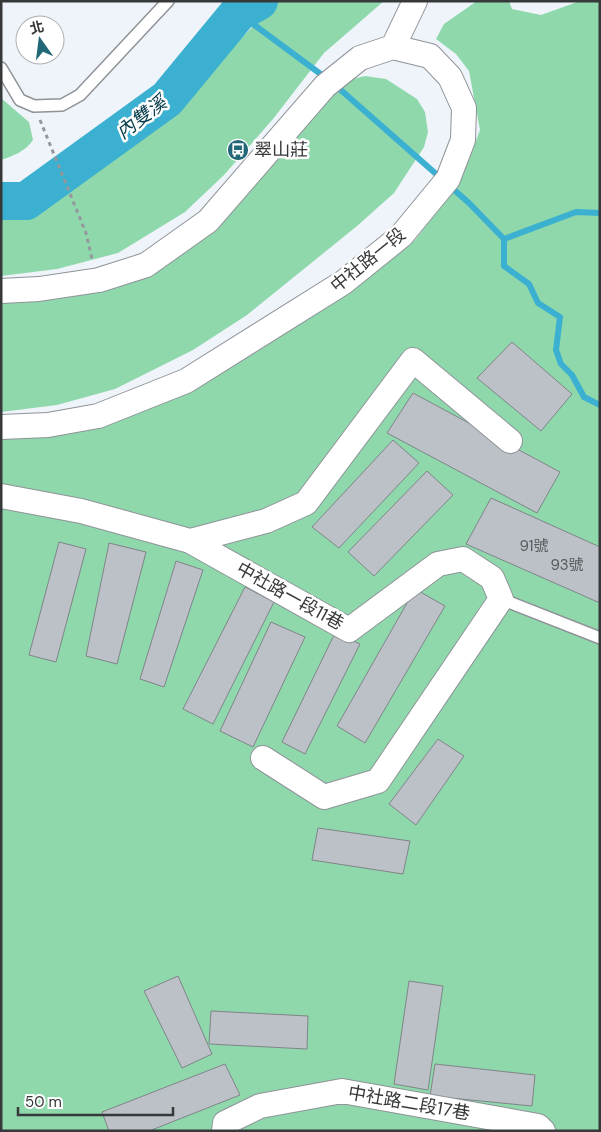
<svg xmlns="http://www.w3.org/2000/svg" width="601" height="1132" font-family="'DM Sans','Noto Sans TC',sans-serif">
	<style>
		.green { fill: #8ed8ac }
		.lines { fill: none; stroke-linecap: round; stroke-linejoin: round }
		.stream { stroke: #3bb0d0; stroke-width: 6 }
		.river { stroke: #3bb0d0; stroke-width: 38 }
		.building { fill: #bcc1c7; stroke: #808489 }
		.lane-casing { stroke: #8f9398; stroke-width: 14 }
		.street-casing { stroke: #8f9398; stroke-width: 26 }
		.path { stroke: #94979b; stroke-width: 3; stroke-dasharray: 4 4; stroke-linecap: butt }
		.lane { stroke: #fff; stroke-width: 11 }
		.street { stroke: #fff; stroke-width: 24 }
		.labels { text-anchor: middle; stroke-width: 5; stroke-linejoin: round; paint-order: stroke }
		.number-label { font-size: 15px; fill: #585a5d }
		.poi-label { font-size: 18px; fill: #36383a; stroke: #fff; text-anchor: start }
		.street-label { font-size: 18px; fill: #36383a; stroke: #fff }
		.water-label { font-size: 19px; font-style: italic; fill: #083d4b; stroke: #fff }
	</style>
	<rect width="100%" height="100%" fill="#eff4fa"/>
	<path class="green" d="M277,1H384L324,53L273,119L224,175L185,212L118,253L57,269L1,276V212H16L52,196L184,98Z
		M477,1H509L512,9L541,15L580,1H600V1131H1V437L170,400L258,351L352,289L415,240L443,204L468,162L480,130L469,71L456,54L436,39L444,24Z
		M365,76L386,79L417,99L425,112L428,132L424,147L394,193L357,226L247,315L193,350L115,389L57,405L1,412V298L20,297L212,230L258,182L306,118L345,81Z
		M1,98L29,122L33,140C26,151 13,156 1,160Z"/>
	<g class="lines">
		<path class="stream" d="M238,13L326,78
			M334,84L469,203L504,239V266L529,284L538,303L560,317L556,350L561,364L572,375L584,397L600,405
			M504,239L576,212L600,213"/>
		<path class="river" d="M1,201H26L167,99L238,13L259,1"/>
	</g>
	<path class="building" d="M512,342L572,394L541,431L477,378Z
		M413,393L560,472L537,513L387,433Z
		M393,440L419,463L339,548L312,527Z
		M427,471L453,495L374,576L348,552Z
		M491,498L600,547V603L466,544Z
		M59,542L86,549L56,662L29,655Z
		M109,543L146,552L117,664L86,656Z
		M176,561L203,570L164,687L140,679Z
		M245,587L274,602L213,724L183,709Z
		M415,589L445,606L365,743L337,726Z
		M271,622L305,637L253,747L220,731Z
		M335,633L360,644L305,754L282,742Z
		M438,739L464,756L416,825L389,804Z
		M318,828L410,841L403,874L312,860Z
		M178,976L212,1054L182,1068L144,991Z
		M409,981L443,986L428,1090L394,1084Z
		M211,1011L308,1016L307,1049L209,1044Z
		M225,1064L240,1095L149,1131H109L102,1112Z
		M435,1064L535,1075L532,1106L430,1096Z"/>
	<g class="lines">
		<g class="lane-casing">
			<path id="lane" d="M1,68L20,100L34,106L62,105L80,95L168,1
				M501,599L600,638"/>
		</g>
		<g class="street-casing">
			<path id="street" d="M393,47L415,1
				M1,291L39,289L99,280L146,265L208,221L325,86L360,58L393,47L430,56L450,77L464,108L463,140L448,179L401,236L344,282L186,381L98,416L48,425L1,427
				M1,496L81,511L190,541L349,630L438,564L463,559L492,578L501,599L378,781L324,797L263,758
				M190,541L266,521L306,503L413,360L510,441
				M224,1131L225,1123L260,1106L342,1091L538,1126L543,1131"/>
		</g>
		<path class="path" d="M40,120L86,233L92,259"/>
		<use href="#lane" class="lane"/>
		<use href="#street" class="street"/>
	</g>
	<defs>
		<g id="bus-disc" transform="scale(1.125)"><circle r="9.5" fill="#226777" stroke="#fff"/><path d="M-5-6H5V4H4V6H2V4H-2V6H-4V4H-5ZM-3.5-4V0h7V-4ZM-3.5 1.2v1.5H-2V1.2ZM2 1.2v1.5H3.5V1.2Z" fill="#fff"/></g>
	</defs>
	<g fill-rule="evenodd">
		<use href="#bus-disc" x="238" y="150"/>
	</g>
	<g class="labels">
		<g class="number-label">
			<text x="534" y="551">91號</text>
			<text x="567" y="570">93號</text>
		</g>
		<g class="poi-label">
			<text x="254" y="156">翠山莊</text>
		</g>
		<g class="street-label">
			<text transform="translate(368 260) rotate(-39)" y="6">中社路一段</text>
			<text transform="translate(290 596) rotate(29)" y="6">中社路一段11巷</text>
			<text transform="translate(409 1103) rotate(10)" y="6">中社路二段17巷</text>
		</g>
		<g class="water-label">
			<text transform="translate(141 117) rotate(-37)" y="7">內雙溪</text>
		</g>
	</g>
	<rect width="601" height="1132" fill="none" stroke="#36383a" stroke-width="5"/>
	<g transform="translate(40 40) rotate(346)"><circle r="24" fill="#ffffff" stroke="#afafb0"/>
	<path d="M0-4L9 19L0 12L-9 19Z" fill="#226777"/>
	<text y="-8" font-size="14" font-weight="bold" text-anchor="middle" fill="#36383a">北</text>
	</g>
	<path d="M18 1107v8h155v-8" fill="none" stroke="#36383a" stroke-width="2.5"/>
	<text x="25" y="1107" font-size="15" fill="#36383a" stroke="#ffffff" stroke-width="4" paint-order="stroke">50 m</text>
</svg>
